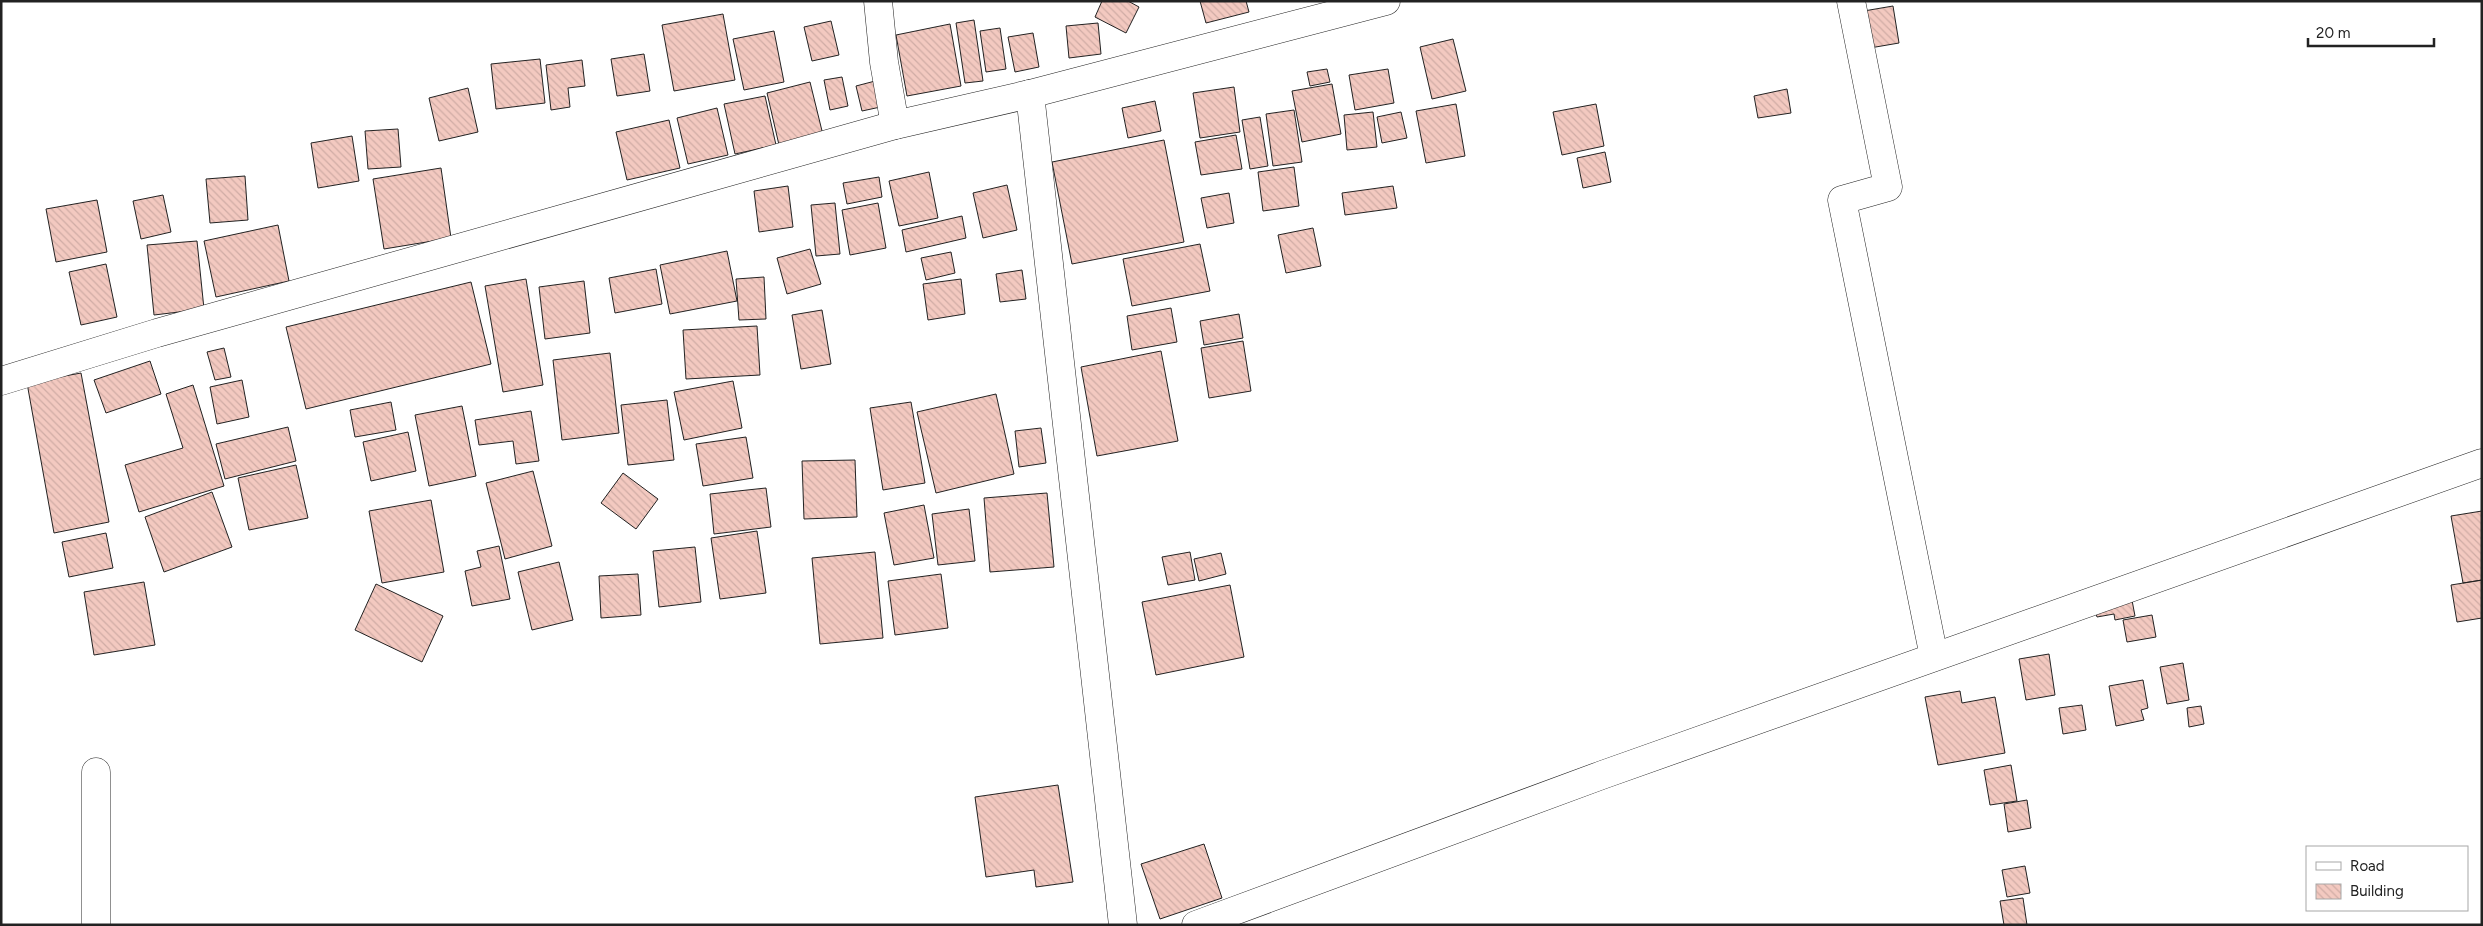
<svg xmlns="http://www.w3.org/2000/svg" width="2483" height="926" font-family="Figtree,sans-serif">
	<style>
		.building { fill: url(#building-back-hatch); stroke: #222 }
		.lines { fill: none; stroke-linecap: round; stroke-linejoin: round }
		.street-casing { stroke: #222; stroke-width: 29 }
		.secondary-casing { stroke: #222; stroke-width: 29 }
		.street { stroke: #fff; stroke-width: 28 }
		.secondary { stroke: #fff; stroke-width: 28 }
	</style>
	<defs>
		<pattern id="building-back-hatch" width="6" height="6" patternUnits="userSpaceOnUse" patternTransform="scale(1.25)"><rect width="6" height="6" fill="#f3c9c0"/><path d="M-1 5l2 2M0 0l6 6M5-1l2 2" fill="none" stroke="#d0aca5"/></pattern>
	</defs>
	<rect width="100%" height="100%" fill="#fff"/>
	<path class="building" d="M1102,1H1128L1139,7L1126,33L1095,17Z
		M1200,1H1246L1249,12L1206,23Z
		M1893,6L1899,43L1864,49L1858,12Z
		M723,14L735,80L674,91L662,25Z
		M974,20L983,81L965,83L956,23Z
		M831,21L839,55L812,61L804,27Z
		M1098,23L1101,54L1069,58L1066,26Z
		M950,24L961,86L907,96L896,35Z
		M1000,28L1006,69L986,72L980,31Z
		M774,31L784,82L744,90L733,39Z
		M1033,33L1039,67L1015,72L1008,37Z
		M1453,39L1466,91L1432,99L1420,47Z
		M644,54L650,91L617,96L611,59Z
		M540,59L545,103L496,109L491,64Z
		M582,60L585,86L568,88L570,107L551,110L546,65Z
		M1327,69L1330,82L1310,86L1307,72Z
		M1388,69L1394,103L1355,110L1349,75Z
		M842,77L848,106L830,110L824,80Z
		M879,80L885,106L862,111L856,86Z
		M810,82L823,135L779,145L767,93Z
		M1332,84L1341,134L1302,142L1292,91Z
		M1234,87L1240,132L1200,138L1193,93Z
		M468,88L478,132L439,141L429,98Z
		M1787,89L1791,113L1758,118L1754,96Z
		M765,96L776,145L735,154L724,104Z
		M1155,101L1161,131L1128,138L1122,108Z
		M1456,104L1465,156L1426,163L1416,111Z
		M1596,104L1604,146L1562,155L1553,112Z
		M717,108L728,155L688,164L677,118Z
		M1294,110L1302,162L1273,166L1266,114Z
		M1373,112L1377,147L1347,150L1344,115Z
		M1401,112L1407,138L1382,143L1377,117Z
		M1260,117L1268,166L1250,169L1242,120Z
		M669,120L680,168L627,180L616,132Z
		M398,129L401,167L368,169L365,131Z
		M1236,135L1242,169L1201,175L1195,142Z
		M352,136L359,181L318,188L311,143Z
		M1164,140L1184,242L1072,264L1052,162Z
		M1605,152L1611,182L1583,188L1577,158Z
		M1294,167L1299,206L1263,211L1258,172Z
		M441,168L451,238L384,249L373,179Z
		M929,172L938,218L899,226L889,181Z
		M245,176L248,220L210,223L206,179Z
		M879,177L882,197L847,204L843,183Z
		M1007,185L1017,230L983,238L973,193Z
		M788,186L793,227L759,232L754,191Z
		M1393,186L1397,208L1345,215L1342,193Z
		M1229,193L1234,223L1207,228L1201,198Z
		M163,195L171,232L141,239L133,201Z
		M97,200L107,252L56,262L46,209Z
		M835,203L840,254L816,256L811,205Z
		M878,203L886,248L850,255L842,210Z
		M962,216L966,238L906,252L902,230Z
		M278,225L289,281L216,297L204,241Z
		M1313,228L1321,266L1286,273L1278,235Z
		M197,241L204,309L154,315L147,245Z
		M1200,244L1210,291L1132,306L1123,259Z
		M810,249L821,284L787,294L777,258Z
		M727,251L737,301L670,314L660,265Z
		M951,252L955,273L926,280L921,258Z
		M106,264L117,317L81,325L69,272Z
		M656,269L662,304L615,313L609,278Z
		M1022,270L1026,299L1000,302L996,274Z
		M764,277L766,319L739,320L736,279Z
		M526,279L543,385L503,392L485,286Z
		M961,279L965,314L928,320L923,284Z
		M584,281L590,333L545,339L539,287Z
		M471,282L491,364L306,409L286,327Z
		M1171,308L1177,342L1132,350L1127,316Z
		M822,310L831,364L801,369L792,315Z
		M1239,314L1243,338L1204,345L1200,321Z
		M757,326L760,375L686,379L683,330Z
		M1243,341L1251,391L1209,398L1201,348Z
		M224,348L231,377L215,380L207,352Z
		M1161,351L1178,441L1097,456L1081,367Z
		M610,353L619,433L562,440L553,360Z
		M150,361L161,394L106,413L94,380Z
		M81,373L109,522L54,533L27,383Z
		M242,380L249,417L217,424L210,387Z
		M733,381L742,428L684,440L674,392Z
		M193,385L224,486L139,512L125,465L183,448L166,394Z
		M996,394L1014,474L936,493L917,412Z
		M667,400L674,460L628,465L621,405Z
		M391,402L396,430L355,437L350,410Z
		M911,402L925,483L883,490L870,408Z
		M462,406L476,476L429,486L415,415Z
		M531,411L539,461L516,464L513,441L479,445L475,420Z
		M288,427L296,461L225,479L216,444Z
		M1041,428L1046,463L1019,467L1015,431Z
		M408,432L416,471L371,481L363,442Z
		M746,437L753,478L703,486L696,444Z
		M855,460L857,517L804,519L802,461Z
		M296,465L308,518L249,530L238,478Z
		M533,471L552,546L505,559L486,483Z
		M623,473L658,499L636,529L601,503Z
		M766,488L771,527L714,534L710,494Z
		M212,492L232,547L164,572L145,517Z
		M1047,493L1054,567L990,572L984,498Z
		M431,500L444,572L382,583L369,511Z
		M924,505L934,558L894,565L884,513Z
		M969,509L975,561L938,565L932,514Z
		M2482,511V580L2463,583L2451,516Z
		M757,531L766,593L720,599L711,538Z
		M106,533L113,568L69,577L62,542Z
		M499,546L510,599L472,606L465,571L481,567L477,551Z
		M695,547L701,602L659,607L653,551Z
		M875,552L883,638L820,644L812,558Z
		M1190,552L1195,580L1168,585L1162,557Z
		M1221,553L1226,574L1199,581L1194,559Z
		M559,562L573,620L532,630L518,572Z
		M638,574L641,615L601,618L599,576Z
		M941,574L948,628L895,635L888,581Z
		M2482,580V618L2457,622L2451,585Z
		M144,582L155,645L94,655L84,592Z
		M376,584L443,616L422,662L355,630Z
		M1230,585L1244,657L1156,675L1142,602Z
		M2131,595L2135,616L2115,620L2114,614L2097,617L2093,602Z
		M2152,615L2156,637L2127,642L2123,620Z
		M2049,654L2055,695L2026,700L2019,659Z
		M2183,663L2189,700L2167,704L2160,667Z
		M2143,680L2148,708L2141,710L2144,720L2116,726L2109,686Z
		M1960,691L1962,703L1995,697L2005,753L1938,765L1925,697Z
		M2082,705L2086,730L2063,734L2059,708Z
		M2201,706L2204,724L2189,727L2187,708Z
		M2011,765L2017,801L1990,805L1984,770Z
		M1058,785L1073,882L1036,887L1034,870L986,877L975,797Z
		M2027,800L2031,828L2008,832L2004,804Z
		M1204,844L1222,898L1160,919L1141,864Z
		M2025,866L2030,893L2007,897L2002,870Z
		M2023,898L2027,925H2004L2000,901Z"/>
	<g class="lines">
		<g class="street-casing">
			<path id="street" d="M878,1L884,62L895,125
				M1851,1L1888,187L1842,200L1934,657
				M1030,94L1123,925
				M96,925V772
				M1196,925L1602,775L2482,463"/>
		</g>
		<g class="secondary-casing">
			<path id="secondary" d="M1,381L157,333L895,125L1030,94L1386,1"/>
		</g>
		<use href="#street" class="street"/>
		<use href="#secondary" class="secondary"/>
	</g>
	<rect width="2483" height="926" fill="none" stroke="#222222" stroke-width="5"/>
	<rect x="2306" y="846" width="162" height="65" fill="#ffffff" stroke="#a7a7a7"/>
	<rect x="2316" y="862" width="25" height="8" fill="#ffffff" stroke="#a7a7a7"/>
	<text x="2350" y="871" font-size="15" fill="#222222">Road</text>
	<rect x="2316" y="884" width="25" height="15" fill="url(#building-back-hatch)" stroke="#a7a7a7"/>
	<text x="2350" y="896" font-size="15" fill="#222222">Building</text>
	<path d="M2308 38v8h126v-8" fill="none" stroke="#222222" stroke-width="2.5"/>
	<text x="2316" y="38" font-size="15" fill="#222222" stroke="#ffffff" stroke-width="4" paint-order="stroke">20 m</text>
</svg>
